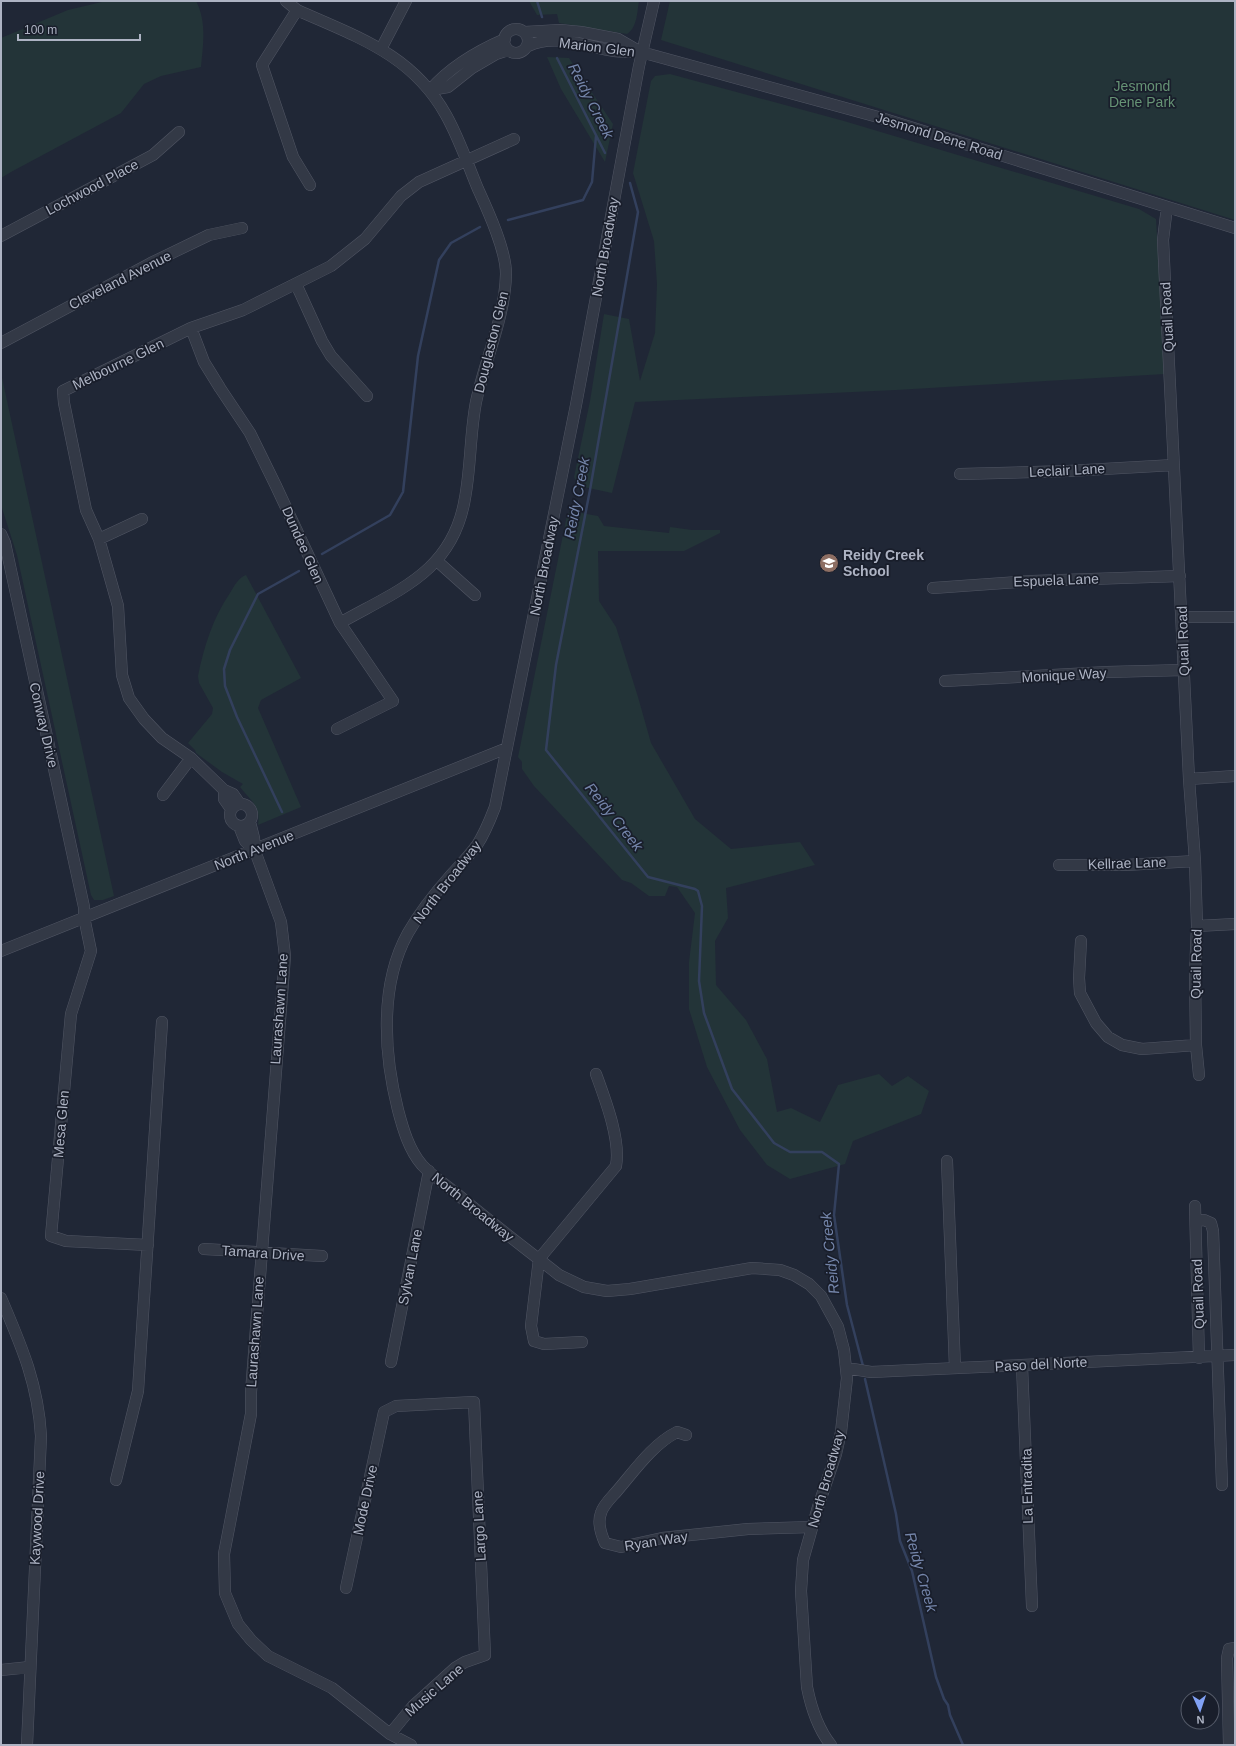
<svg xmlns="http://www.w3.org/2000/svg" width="1236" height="1746" font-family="Arial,sans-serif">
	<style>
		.green { fill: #233438 }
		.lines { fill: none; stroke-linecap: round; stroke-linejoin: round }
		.stream { stroke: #33405d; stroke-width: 2.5 }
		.minor-casing { stroke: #515664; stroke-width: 12 }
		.minor { stroke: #333946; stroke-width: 11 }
		.labels { text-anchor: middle; stroke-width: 3.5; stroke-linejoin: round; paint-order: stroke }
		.street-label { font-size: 14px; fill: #adb3c3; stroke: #191e2b }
		.park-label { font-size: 14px; fill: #669375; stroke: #191e2b }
		.poi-label { font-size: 14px; font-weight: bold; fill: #adb3c3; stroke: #191e2b; text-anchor: start }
		.water-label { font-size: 15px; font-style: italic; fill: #7586ab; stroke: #191e2b }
	</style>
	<rect width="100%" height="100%" fill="#202736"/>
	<path class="green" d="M106,1H196C207,22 203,45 201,67L161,76L144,84L121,113L11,172L1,178V38L68,10Z
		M529,1H639C637,13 637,28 627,34L559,23L557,14L537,15Z
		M670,1H1235V220L661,40Z
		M547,57L569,58L613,124L605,162L561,89Z
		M670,74L844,121L1139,209L1156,219L1165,374L896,390L635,402L612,493L584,487V485L577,483L574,477L590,401L604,314L629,319L640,381L655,333L657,284L654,241L633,173L651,81L655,76Z
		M1,373L114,896L103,900H94L91,895L17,555L1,505Z
		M570,511L598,516L604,526L669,533L670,527L692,530H720V533L684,551H598L599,601L616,627L638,697L651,743L695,819L731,849L800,842L815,865L726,888L728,918L715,941L716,985L746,1020L767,1059L777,1112L791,1108L820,1122L838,1085L879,1074L892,1086L908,1076L929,1091L921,1114L853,1141L845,1164L790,1179L767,1165L740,1130L707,1067L689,1009V962L695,913L677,887L669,886L665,896H649L631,883L622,880L534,786L522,769V762L518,757L567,515Z
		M246,575L301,678L261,700L258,708L301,807L258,825C261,806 251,801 240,787L243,784L222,772L196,753L195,750L188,743L212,714L213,708L199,683L198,676C204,646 213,618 230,593C235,585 238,578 246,575Z"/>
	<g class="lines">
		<path class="stream" d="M537,1L542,17
			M557,58L605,153
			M630,183L638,212L590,490L556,665L546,750L648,877L695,889L698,891L702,906L699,981L704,1013L732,1089L774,1143L790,1152H822L839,1164L834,1215L847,1305L863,1366
			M508,220L583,200L592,182L596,136
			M322,554L390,515L403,492L418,356L439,260L451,243L480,227
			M282,812L237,717L225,686L224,669L230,650L258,594L299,571
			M865,1379L896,1514L900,1541L912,1571L936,1677L944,1699L948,1705L950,1715L963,1745"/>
		<g class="minor-casing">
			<path id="minor" d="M286,1L297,10C357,37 412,54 446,115C459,138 468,165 478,189C488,211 506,250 506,274C505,318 485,359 476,402C470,433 471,466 465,498C453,572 398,590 340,623
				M654,1L639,66L576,405L495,807C490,820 485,833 477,845C469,856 460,865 451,875C435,893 420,912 408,933C379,985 384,1055 398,1110C403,1129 409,1150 422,1165C432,1176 446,1185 457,1194C490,1222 525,1248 559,1275L584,1287L607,1291L630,1289L752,1268L780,1270L794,1275L809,1284L821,1296L838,1327L844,1350L847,1378L841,1432L836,1454L818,1507L803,1560L801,1591L807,1687C811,1707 818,1729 831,1745
				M297,10L262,65L293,157L310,185
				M504 41a12 12 0 1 1 24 0a12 12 0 1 1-24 0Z
				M525,32L560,30L581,32L618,39L637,50
				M528,46C555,33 586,46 614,51C623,52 632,52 641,52L878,117L1235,228
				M381,49L406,1
				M430,90C450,67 477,51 505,39
				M430,90L448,87L472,68L496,54L508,50
				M1167,207L1163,240L1189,779L1195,861L1197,926L1195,972L1196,1045L1199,1075
				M1,236L153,155L179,132
				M296,284L322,341L331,356L367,396
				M191,328L204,362L220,388L250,433L276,486L340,623L393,701L337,729
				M1,343L151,263L209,235L242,228
				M960,474L1068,471L1174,465
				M1,534L5,543L84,907V917L91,951L71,1014L51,1236L66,1241L148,1245
				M99,539L142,519
				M437,561L475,595
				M933,588L1032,581L1180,576
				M1182,617H1235
				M945,681L1107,672L1184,670
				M1189,779L1235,776
				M224,790V799L231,809
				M163,795L191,758
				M240,804L233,794L224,790L191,758L162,738L144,719L129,698L122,675L118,606L99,539L86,510L64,403L63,391L191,328L243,310L331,266L365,239L401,196L419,182L514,139
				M230 815a11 11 0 1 1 22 0a11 11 0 1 1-22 0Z
				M250,822L254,838L255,851L281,922L285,956L251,1392V1414L224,1554L225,1593L238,1624L251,1640L268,1656L332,1688L390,1734L411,1745
				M239,826L245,841L255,851
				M1059,865H1126L1195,861
				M1197,926L1235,924
				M1081,941L1079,978L1080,993L1096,1023L1108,1037L1122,1045L1142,1049L1196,1045
				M1,951L507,748
				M947,1161L955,1368
				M1195,1206L1199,1358
				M1196,1221L1204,1220L1211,1223L1213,1231L1222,1485
				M204,1249L322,1256
				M1,1298C21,1345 38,1383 41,1436L27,1745
				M582,1342L544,1344L534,1341L531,1326L539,1259L616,1166C621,1140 605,1099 596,1074
				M391,1362L429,1171
				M1022,1366C1026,1446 1028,1526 1032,1606
				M847,1368L871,1372L1235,1355
				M686,1435L677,1432C653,1444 635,1470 617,1491C612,1497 603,1505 601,1513C597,1523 601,1534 605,1543L621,1547L662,1538L748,1529L812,1527
				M116,1480L138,1391L162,1022
				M346,1588L384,1412L396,1406L474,1402L485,1655L465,1662L455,1668L413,1706L390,1734
				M1,1670L30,1667
				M1229,1745L1227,1658L1229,1649L1235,1648"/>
		</g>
		<use href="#minor" class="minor"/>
	</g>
	<defs>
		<g id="school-disc" transform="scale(1)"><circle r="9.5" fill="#8d6e63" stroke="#191e2b"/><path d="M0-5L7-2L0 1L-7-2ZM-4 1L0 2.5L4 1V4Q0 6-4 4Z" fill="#fff"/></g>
	</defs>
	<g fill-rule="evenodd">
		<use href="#school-disc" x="829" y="563"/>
	</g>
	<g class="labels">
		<g class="street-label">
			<text transform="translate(597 47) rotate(7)" y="5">Marion Glen</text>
			<text transform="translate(939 136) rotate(17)" y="5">Jesmond Dene Road</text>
			<text transform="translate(92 187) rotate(-28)" y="5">Lochwood Place</text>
			<text transform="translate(605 247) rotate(-80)" y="5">North Broadway</text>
			<text transform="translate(120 280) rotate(-27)" y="5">Cleveland Avenue</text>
			<text transform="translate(1167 317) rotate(-93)" y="5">Quail Road</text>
			<text transform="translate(491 342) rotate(-76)" y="5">Douglaston Glen</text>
			<text transform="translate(118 364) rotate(-26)" y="5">Melbourne Glen</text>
			<text transform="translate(1067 470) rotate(-3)" y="5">Leclair Lane</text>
			<text transform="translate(303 545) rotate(66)" y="5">Dundee Glen</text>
			<text transform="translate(544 566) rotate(-79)" y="5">North Broadway</text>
			<text transform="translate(1056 580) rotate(-2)" y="5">Espuela Lane</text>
			<text transform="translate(1183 641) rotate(-92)" y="5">Quail Road</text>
			<text transform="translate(1064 675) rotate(-3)" y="5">Monique Way</text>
			<text transform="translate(44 725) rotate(77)" y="5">Conway Drive</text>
			<text transform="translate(254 850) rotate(-22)" y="5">North Avenue</text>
			<text transform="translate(1127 863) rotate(-2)" y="5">Kellrae Lane</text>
			<text transform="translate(447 882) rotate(-52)" y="5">North Broadway</text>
			<text transform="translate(1196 964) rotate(-89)" y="5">Quail Road</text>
			<text transform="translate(279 1009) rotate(-86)" y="5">Laurashawn Lane</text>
			<text transform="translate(61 1124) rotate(-85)" y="5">Mesa Glen</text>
			<text transform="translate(473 1207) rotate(39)" y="5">North Broadway</text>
			<text transform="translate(263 1253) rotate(4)" y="5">Tamara Drive</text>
			<text transform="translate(410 1267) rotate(-79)" y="5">Sylvan Lane</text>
			<text transform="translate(1198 1294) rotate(-92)" y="5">Quail Road</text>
			<text transform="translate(255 1332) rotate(-86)" y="5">Laurashawn Lane</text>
			<text transform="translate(1041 1364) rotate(-3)" y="5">Paso del Norte</text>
			<text transform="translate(826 1479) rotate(-74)" y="5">North Broadway</text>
			<text transform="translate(1027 1486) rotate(-91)" y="5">La Entradita</text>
			<text transform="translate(365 1500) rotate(-78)" y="5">Mode Drive</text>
			<text transform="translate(37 1518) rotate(-87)" y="5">Kaywood Drive</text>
			<text transform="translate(479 1526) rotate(-93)" y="5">Largo Lane</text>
			<text transform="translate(656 1541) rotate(-9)" y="5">Ryan Way</text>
			<text transform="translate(434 1690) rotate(-41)" y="5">Music Lane</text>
		</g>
		<g class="park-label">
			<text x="1142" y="91">Jesmond<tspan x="1142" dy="16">Dene Park</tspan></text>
		</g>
		<g class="poi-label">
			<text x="843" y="560">Reidy Creek<tspan x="843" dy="16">School</tspan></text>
		</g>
		<g class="water-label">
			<text transform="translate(591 101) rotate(63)" y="5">Reidy Creek</text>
			<text transform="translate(577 498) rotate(-79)" y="5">Reidy Creek</text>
			<text transform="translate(614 817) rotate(51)" y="5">Reidy Creek</text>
			<text transform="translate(830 1253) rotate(-96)" y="5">Reidy Creek</text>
			<text transform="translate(921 1572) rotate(74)" y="5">Reidy Creek</text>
		</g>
	</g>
	<rect width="1236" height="1746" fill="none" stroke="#adb3c3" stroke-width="4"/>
	<g transform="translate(1200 1710) rotate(177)"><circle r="19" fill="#191e2b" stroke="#545a68"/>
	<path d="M0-3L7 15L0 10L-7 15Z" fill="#81a1f5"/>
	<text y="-6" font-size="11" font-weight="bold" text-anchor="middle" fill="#adb3c3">N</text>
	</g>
	<path d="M18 34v6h122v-6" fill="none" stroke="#adb3c3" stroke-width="2"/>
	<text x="24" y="34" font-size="12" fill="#adb3c3" stroke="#191e2b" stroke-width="3" paint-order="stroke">100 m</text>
</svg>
